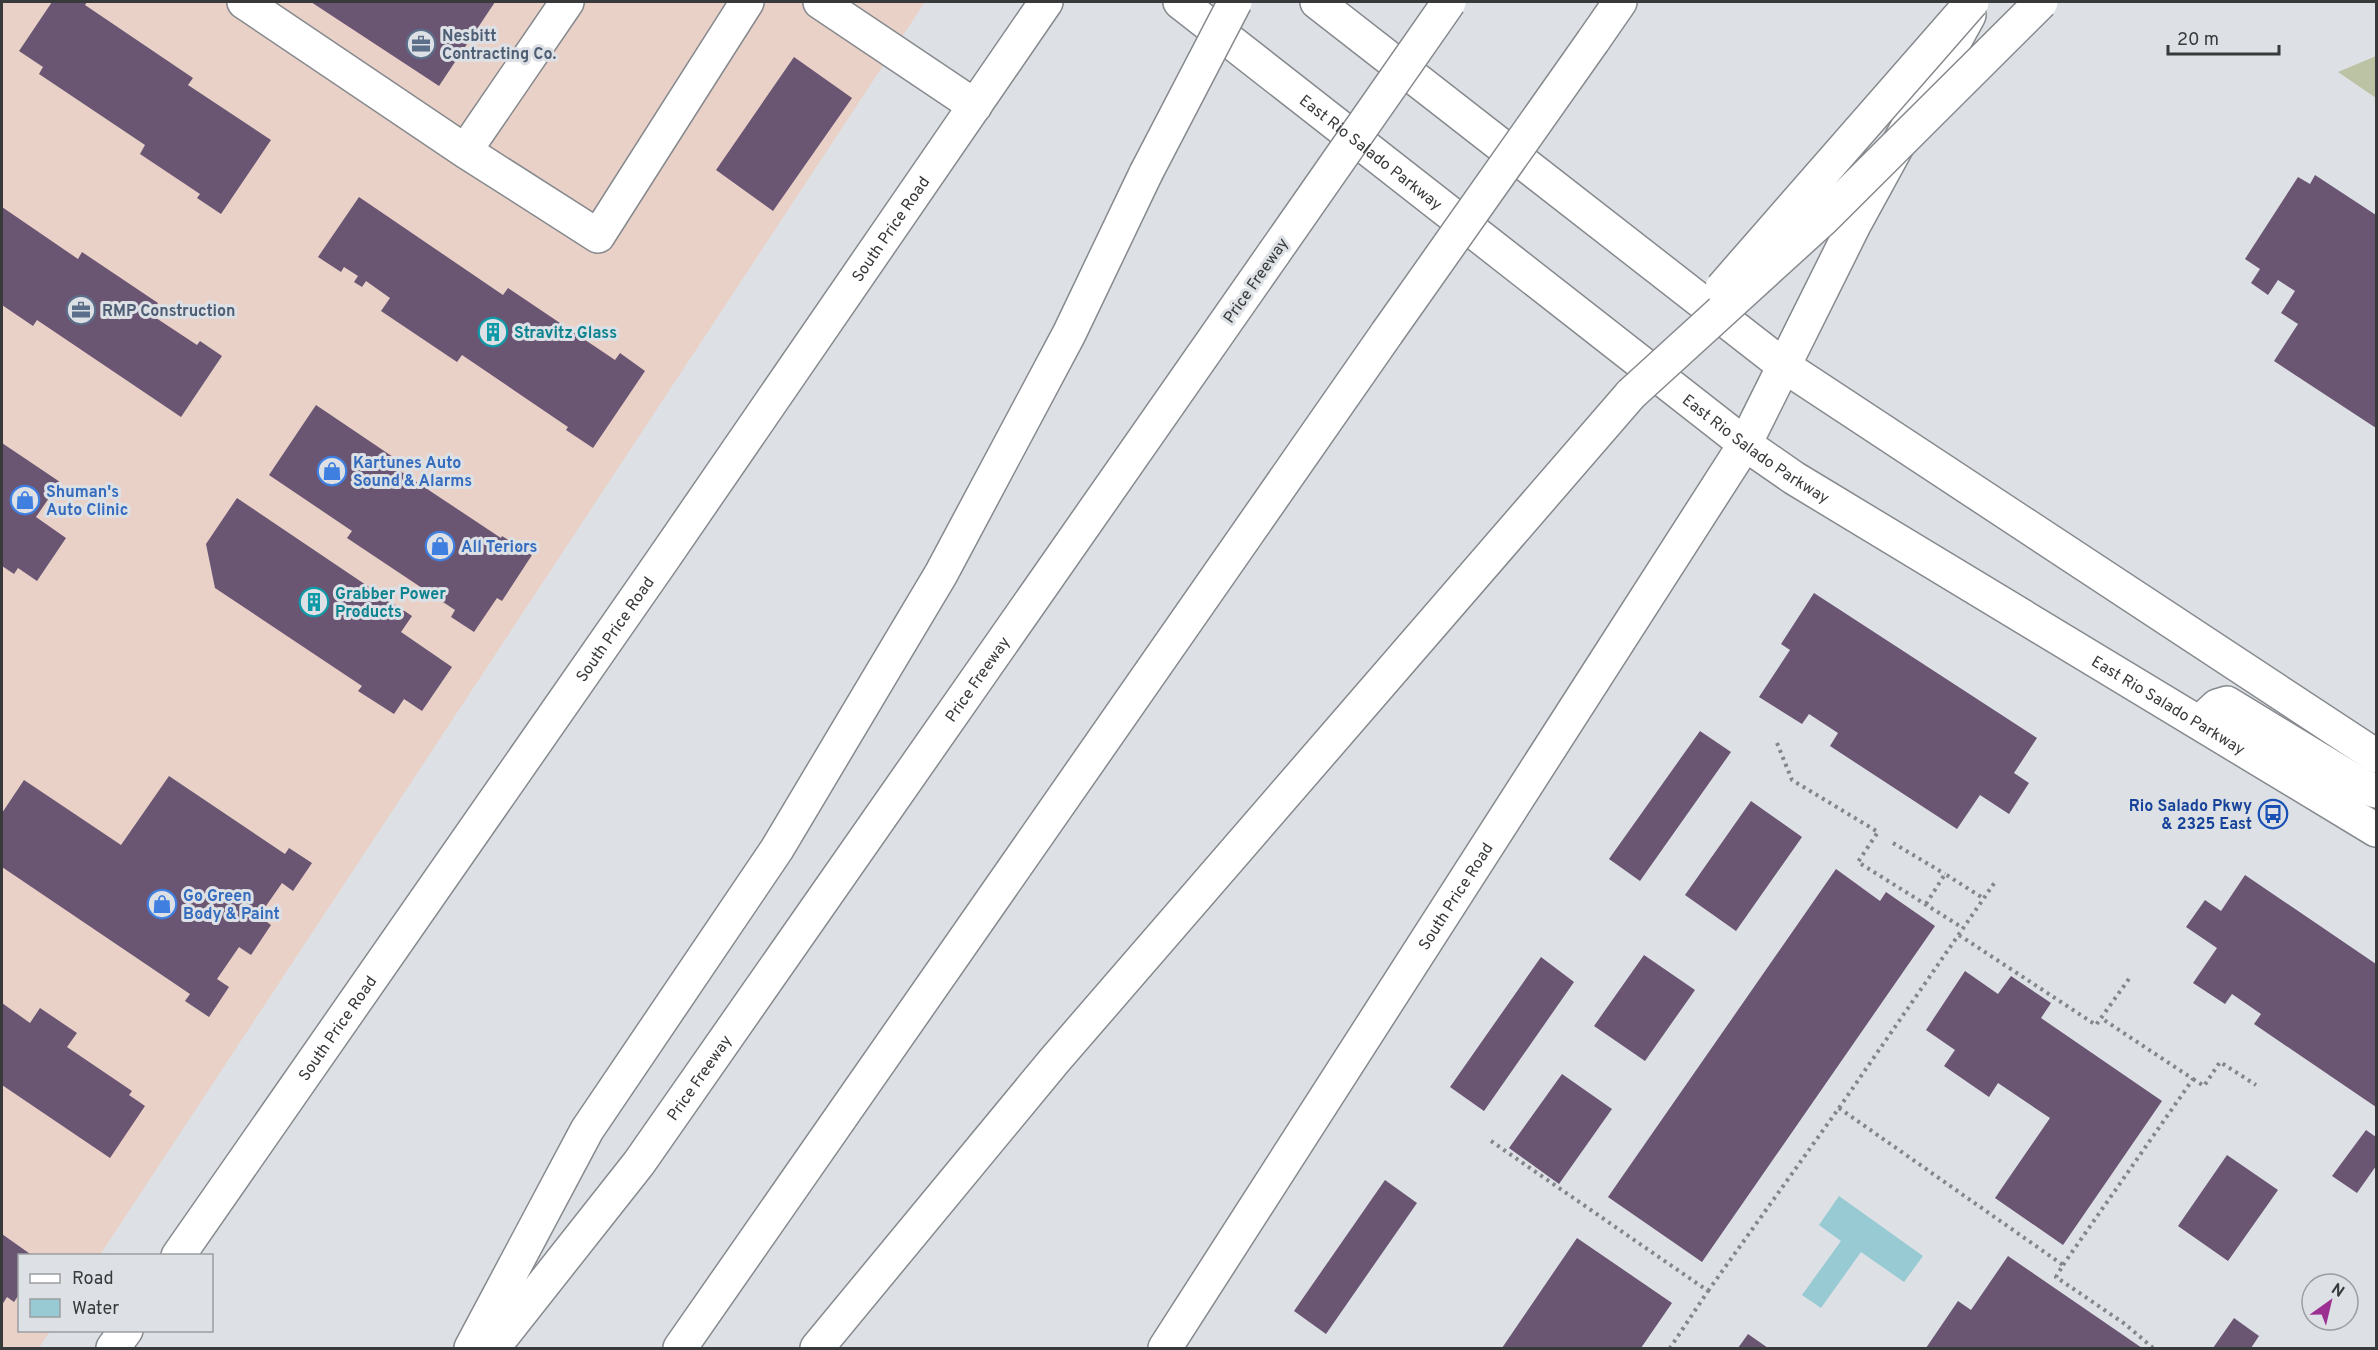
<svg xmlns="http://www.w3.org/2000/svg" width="2378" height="1350" font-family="Overpass,sans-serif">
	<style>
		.industrial { fill: #e9d1c8 }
		.green { fill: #bcc2a4 }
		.water { fill: #97cad2 }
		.building { fill: #6a5573 }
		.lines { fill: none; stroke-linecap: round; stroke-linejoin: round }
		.minor-casing { stroke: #86898d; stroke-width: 36 }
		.major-casing { stroke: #86898d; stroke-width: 36 }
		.highway-casing { stroke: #86898d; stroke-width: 36 }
		.path { stroke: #848789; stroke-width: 4; stroke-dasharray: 3 4.5; stroke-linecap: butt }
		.minor { stroke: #fff; stroke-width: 33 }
		.major { stroke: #fff; stroke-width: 33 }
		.highway { stroke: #fff; stroke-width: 33 }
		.highway-bridge-casing { stroke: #86898d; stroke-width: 36; stroke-linecap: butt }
		.highway-bridge { stroke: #fff; stroke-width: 33 }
		.labels { text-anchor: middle; stroke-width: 6; stroke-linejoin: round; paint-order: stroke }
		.service-label { font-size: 16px; font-weight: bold; fill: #4e5e75; stroke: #dde1e5; text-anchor: start }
		.street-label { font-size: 16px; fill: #37393a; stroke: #dde1e5 }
		.culture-label { font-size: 16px; font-weight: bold; fill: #0d838f; stroke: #dde1e5; text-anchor: start }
		.shop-label { font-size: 16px; font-weight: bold; fill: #366cbe; stroke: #dde1e5; text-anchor: start }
		.transit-label { font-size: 16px; font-weight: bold; fill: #164399; stroke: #dde1e5; text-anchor: end }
	</style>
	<rect width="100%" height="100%" fill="#dde1e5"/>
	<path class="industrial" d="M2,2H925L100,1255L20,1256V1330L50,1331L39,1348H2Z"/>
	<path class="green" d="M2376,56V98L2338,72Z"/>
	<path class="water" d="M1839,1196L1923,1256L1904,1282L1861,1252L1821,1308L1802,1295L1841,1241L1819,1225Z"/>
	<path class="building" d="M52,2H87L85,5L193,78L188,85L271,140L221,214L197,198L200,194L140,154L145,145L39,74L43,67L19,51Z
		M311,2H495L439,86Z
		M794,57L852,98L773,211L716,170Z
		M2315,175L2376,215V428L2274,361L2298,324L2281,313L2295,291L2278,280L2268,295L2251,283L2260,269L2245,259L2298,177L2310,184Z
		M359,197L503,295L508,288L615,360L620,353L645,371L593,448L566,430L568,427L462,355L457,362L381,311L390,298L366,281L362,287L354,282L358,276L344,267L341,272L318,257Z
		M2,207L78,259L82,252L158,303L150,314L197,345L200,341L222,356L181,417L37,320L33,326L2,305Z
		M316,405L399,461L394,467L501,538L502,536L532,555L502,601L497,598L474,632L451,617L455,610L347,538L352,531L269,475Z
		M2,443L60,482L36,517L66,538L37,581L18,568L14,574L2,566Z
		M237,498L412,616L401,632L452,667L422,711L404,699L394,714L358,691L362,686L215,588L206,544Z
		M1814,593L2037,738L2014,773L2029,783L2009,814L1980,795L1957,829L1830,746L1838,733L1809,714L1802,724L1759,697L1790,650L1781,644Z
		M1700,731L1731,752L1640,881L1609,859Z
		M169,776L285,854L289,848L312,863L293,891L282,883L259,916L271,925L251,955L239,947L217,979L229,987L209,1017L185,1001L190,994L2,867V813L24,780L121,845Z
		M1751,801L1802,837L1736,931L1685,895Z
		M1836,869L1880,901L1886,892L1935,926L1702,1262L1608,1197Z
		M2245,875L2376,964V1107L2254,1024L2261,1014L2232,994L2225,1004L2193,983L2217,948L2186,927L2205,900L2221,911Z
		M1644,955L1695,990L1645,1061L1594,1026Z
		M1541,957L1574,982L1484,1111L1450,1087Z
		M1965,971L1998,994L2011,976L2051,1003L2041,1018L2162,1101L2063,1245L1995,1198L2050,1118L1998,1083L1989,1097L1944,1066L1955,1050L1926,1030Z
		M2,1003L30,1023L40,1008L77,1033L67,1047L132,1091L129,1095L145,1106L110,1158L2,1085Z
		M1562,1074L1612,1109L1559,1184L1509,1148Z
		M2366,1130L2376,1137V1166L2357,1193L2332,1176Z
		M2227,1155L2278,1190L2228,1261L2178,1226Z
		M1385,1180L1417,1203L1326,1334L1294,1311Z
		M2,1234L33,1256H20V1293L14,1302L7,1297L2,1305Z
		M1577,1238L1672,1303L1641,1348H1502Z
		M2008,1256L2142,1348H1926L1958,1301L1971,1310Z
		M2234,1318L2259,1336L2251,1348H2213Z
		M1748,1334L1768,1348H1738Z"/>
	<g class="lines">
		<g class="minor-casing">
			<path id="minor" d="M244,2L465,151L567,2
				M820,2L975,106
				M465,151L598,236L747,2"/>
		</g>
		<g class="major-casing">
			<g id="major">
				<path id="s1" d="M1180,2L1745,444L1794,478L2376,830"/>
				<path d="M1317,2L1784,366L2376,756"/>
				<path d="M2200,722L2217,706L2227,703L2363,786L2376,791"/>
				<path id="s2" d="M178,1256L661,562L1046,2"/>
				<path d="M113,1348L126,1330"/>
				<path id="s3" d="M1165,1348L1745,444"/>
			</g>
		</g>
		<g class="highway-casing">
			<g id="highway">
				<path d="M1593,41L1620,2"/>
				<path d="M1745,444L1855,223L1969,15"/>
				<path d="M471,1348L587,1130L777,849L941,574L1069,334L1146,173"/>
				<path id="s4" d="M493,1348L639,1163L1274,253"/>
				<path d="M680,1348L1387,333"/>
				<path d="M817,1348L1054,1061L1631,394"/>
			</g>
		</g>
		<path class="path" d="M1777,743L1792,780L1878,832L1858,862L1963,928
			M1893,843L1945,874
			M1926,904L1945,874L1983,898
			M1959,935L2096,1025L2131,976
			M2193,1079L2204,1086L2220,1062L2256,1085
			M1839,1108L1995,882
			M1491,1141L1708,1291L1670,1348
			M2063,1265L2193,1079L2101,1018
			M1708,1291L1839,1108L2063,1265L2056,1277L2125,1324L2153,1348"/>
		<use href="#minor" class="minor"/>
		<use href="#major" class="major"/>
		<use href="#highway" class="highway"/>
		<g class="highway-bridge-casing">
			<path id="highway-bridge" d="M1146,173L1235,2
				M1274,253L1449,2
				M1722,288L1972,2
				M1387,333L1593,41
				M1631,394L1823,219L2041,2"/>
		</g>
		<use href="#highway-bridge" class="highway-bridge"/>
	</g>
	<defs>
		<g id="office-ring" transform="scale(1.5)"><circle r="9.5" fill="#dde1e5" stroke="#5c6f8a" stroke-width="1.5"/><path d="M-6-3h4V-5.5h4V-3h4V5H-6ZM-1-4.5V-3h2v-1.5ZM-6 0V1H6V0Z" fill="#5c6f8a"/></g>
		<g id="building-ring" transform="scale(1.5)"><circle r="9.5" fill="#dde1e5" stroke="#0f9aa8" stroke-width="1.5"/><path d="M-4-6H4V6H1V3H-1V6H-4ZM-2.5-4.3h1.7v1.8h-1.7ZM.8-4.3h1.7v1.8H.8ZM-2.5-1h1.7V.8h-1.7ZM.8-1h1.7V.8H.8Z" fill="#0f9aa8"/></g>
		<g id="shop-ring" transform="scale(1.5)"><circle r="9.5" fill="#dde1e5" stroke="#3f7fe0" stroke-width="1.5"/><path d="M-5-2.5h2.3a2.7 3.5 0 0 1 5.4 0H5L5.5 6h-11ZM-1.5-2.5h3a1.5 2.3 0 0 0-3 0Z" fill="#3f7fe0"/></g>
		<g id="bus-ring" transform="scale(1.5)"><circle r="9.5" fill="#dde1e5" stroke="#1a4fb4" stroke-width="1.5"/><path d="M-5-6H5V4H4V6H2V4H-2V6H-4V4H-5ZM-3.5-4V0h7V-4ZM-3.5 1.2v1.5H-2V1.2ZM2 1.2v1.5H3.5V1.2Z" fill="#1a4fb4"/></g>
	</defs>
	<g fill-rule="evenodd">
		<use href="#office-ring" x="421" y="44"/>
		<use href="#office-ring" x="81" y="310"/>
		<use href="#building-ring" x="493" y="332"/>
		<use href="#shop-ring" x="332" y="471"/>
		<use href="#shop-ring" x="25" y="500"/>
		<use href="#shop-ring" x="440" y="546"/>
		<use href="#building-ring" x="314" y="602"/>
		<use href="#bus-ring" x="2273" y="814"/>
		<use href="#shop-ring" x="162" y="904"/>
	</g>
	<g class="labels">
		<g class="service-label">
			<text x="442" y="41">Nesbitt<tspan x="442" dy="18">Contracting Co.</tspan></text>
			<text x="102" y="316">RMP Construction</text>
		</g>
		<g class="street-label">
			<text dy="6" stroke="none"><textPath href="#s1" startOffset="243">East Rio Salado Parkway</textPath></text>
			<text dy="6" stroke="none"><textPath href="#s2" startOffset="1250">South Price Road</textPath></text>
			<text transform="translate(1255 280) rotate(-55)" y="6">Price Freeway</text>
			<text dy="6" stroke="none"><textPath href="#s1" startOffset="729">East Rio Salado Parkway</textPath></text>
			<text dy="6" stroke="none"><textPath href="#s2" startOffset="764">South Price Road</textPath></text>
			<text dy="6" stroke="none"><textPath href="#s4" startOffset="826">Price Freeway</textPath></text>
			<text dy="6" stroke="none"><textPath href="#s1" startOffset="1215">East Rio Salado Parkway</textPath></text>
			<text dy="6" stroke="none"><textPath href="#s3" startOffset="537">South Price Road</textPath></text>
			<text dy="6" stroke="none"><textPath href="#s2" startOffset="278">South Price Road</textPath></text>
			<text dy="6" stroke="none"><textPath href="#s4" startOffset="340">Price Freeway</textPath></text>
		</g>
		<g class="culture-label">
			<text x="514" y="338">Stravitz Glass</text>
			<text x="335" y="599">Grabber Power<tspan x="335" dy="18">Products</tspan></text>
		</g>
		<g class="shop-label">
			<text x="353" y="468">Kartunes Auto<tspan x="353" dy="18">Sound &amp; Alarms</tspan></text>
			<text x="46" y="497">Shuman's<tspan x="46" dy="18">Auto Clinic</tspan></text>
			<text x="461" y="552">All Teriors</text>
			<text x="183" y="901">Go Green<tspan x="183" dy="18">Body &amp; Paint</tspan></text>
		</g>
		<g class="transit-label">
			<text x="2252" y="811">Rio Salado Pkwy<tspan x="2252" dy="18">&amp; 2325 East</tspan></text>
		</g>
	</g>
	<rect width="2378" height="1350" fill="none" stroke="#37393a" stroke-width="6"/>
	<rect x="18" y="1254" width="195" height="78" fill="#dde1e5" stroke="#9b9ea1" stroke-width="1.5"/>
	<rect x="30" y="1274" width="30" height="9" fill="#ffffff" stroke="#9b9ea1" stroke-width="1.5"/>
	<text x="72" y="1284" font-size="18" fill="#37393a">Road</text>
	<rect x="30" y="1299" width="30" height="18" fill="#97cad2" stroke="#9b9ea1" stroke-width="1.5"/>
	<text x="72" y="1314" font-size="18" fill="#37393a">Water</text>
	<g transform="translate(2330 1302) rotate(34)"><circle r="28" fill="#dde1e5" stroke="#9b9ea1" stroke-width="1.5"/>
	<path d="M0-4.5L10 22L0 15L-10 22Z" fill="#9b3092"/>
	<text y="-9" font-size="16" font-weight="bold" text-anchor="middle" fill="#37393a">N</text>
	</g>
	<path d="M2168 45v9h111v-9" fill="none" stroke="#37393a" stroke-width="3"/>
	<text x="2177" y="45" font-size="18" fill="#37393a" stroke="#dde1e5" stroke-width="4.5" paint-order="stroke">20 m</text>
</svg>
